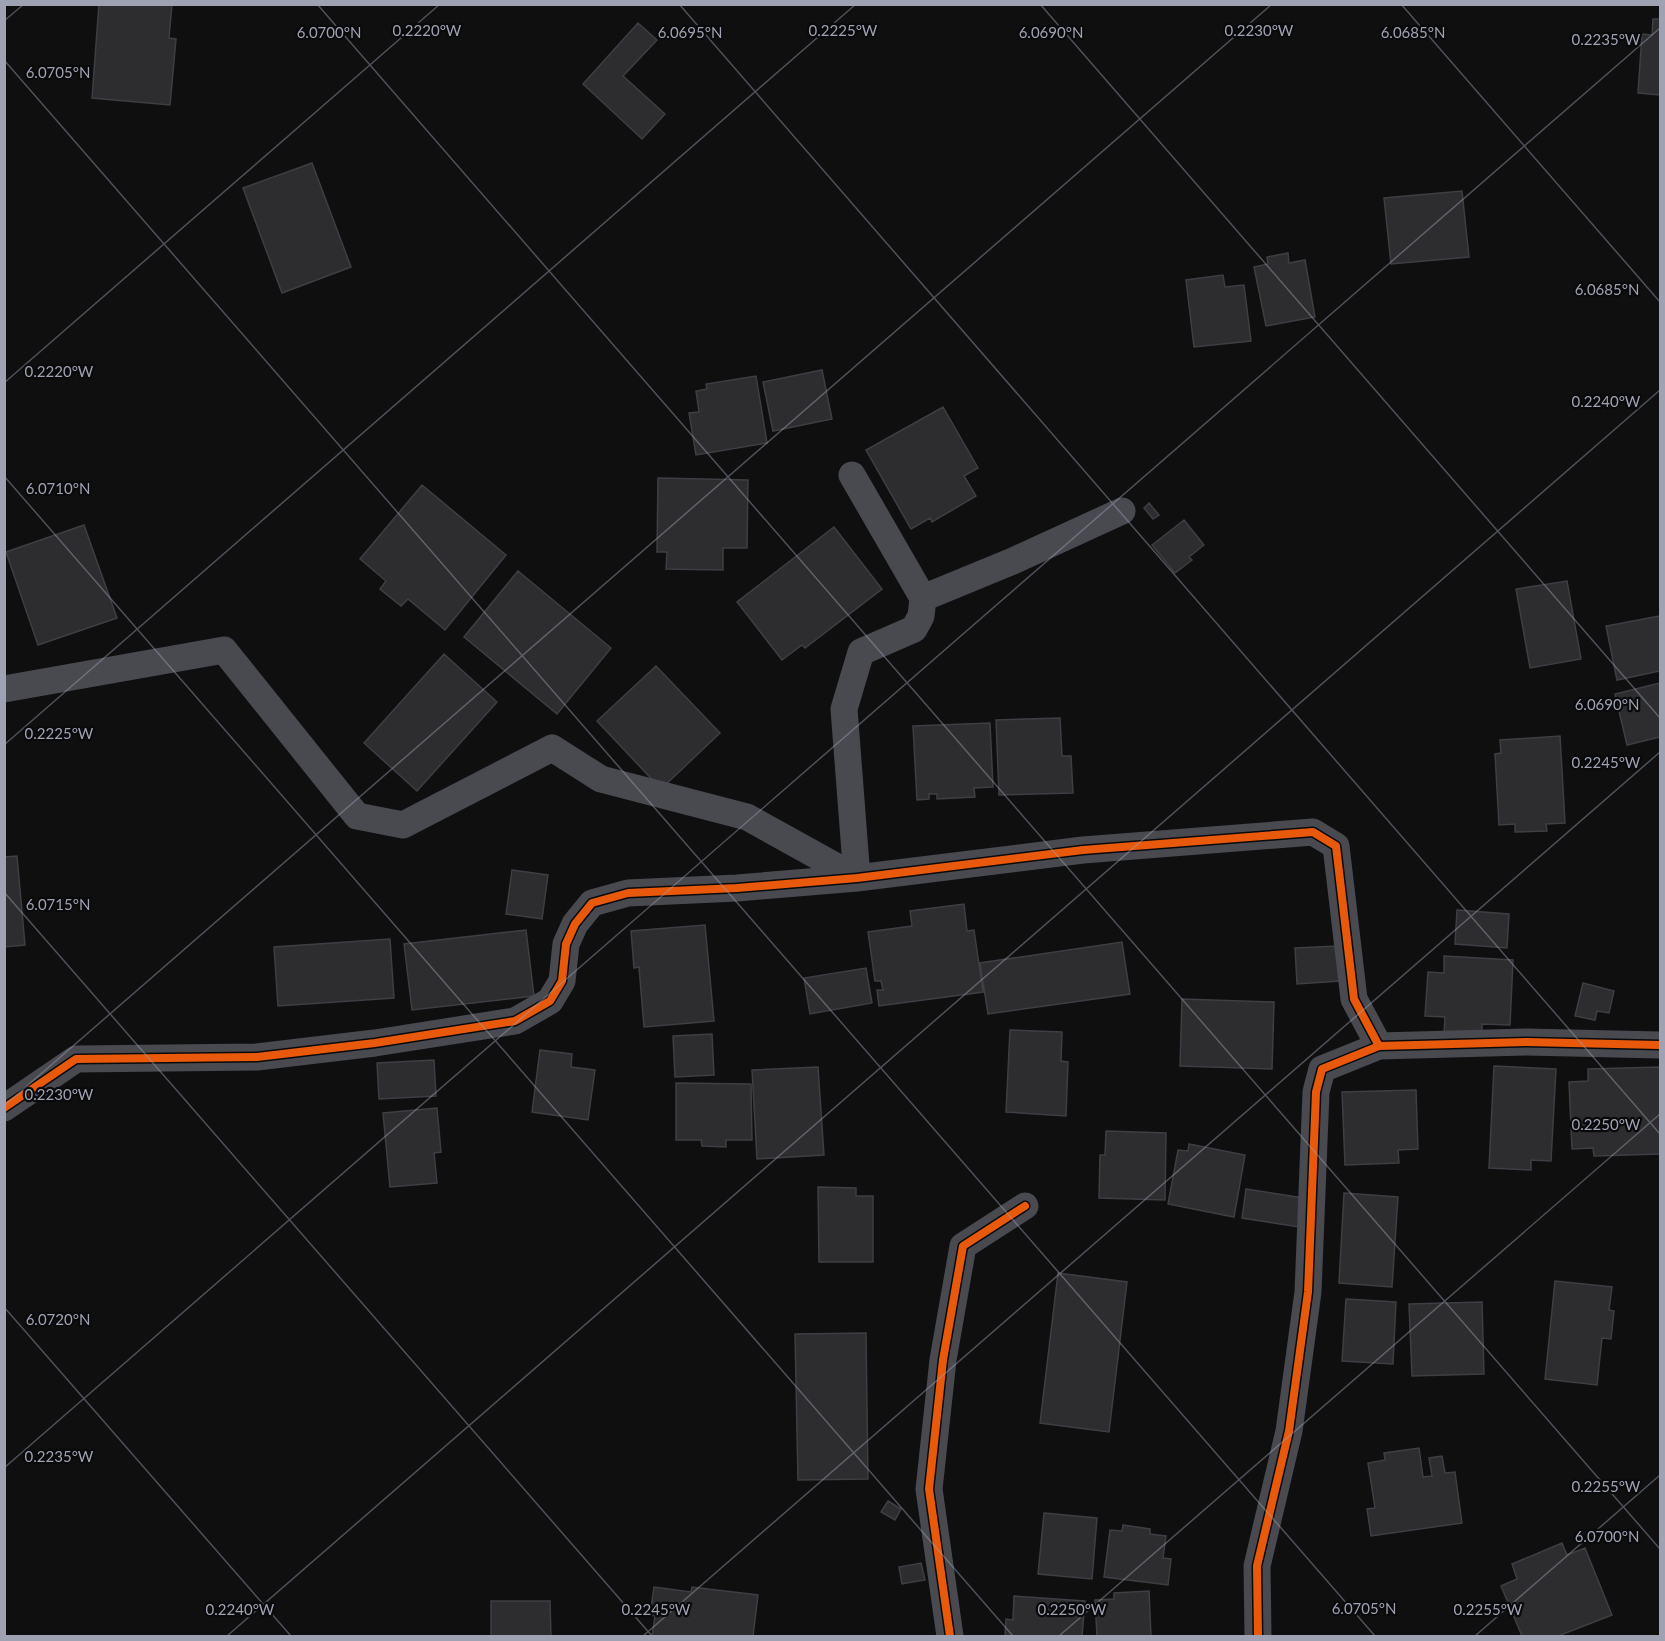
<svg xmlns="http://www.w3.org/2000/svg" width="1665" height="1641" font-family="Lato,sans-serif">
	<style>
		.building { fill: #2d2d2f; stroke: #3e3e44; stroke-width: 1.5 }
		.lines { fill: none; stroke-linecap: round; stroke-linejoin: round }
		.minor { stroke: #484a50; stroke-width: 27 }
		.cycleway-casing { stroke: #0a0a0b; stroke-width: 11 }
		.cycleway { stroke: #e8590c; stroke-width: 8 }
		.ticks { fill: none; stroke: #9ea2b3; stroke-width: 1.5; stroke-opacity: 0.45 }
		.ticks-label { font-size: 15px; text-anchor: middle; fill: #9ea2b3; stroke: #0a0a0b; stroke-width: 4.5; stroke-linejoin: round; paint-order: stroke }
	</style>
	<rect width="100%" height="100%" fill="#0f0f10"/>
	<path class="building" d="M99,4H172L169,38L176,39L170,105L92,98Z
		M1653,19H1660V95L1638,93L1642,34L1652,35Z
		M638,23L657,40L623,76L665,114L642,139L583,84Z
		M312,163L351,267L282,293L243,188Z
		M1462,191L1469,257L1391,264L1384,198Z
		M1288,253L1289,263L1305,260L1315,317L1266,326L1254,267L1268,264L1267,257Z
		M1223,275L1225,287L1244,285L1251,341L1194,347L1186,280Z
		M822,370L832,419L773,431L763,382Z
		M756,376L767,443L696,455L689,413L699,412L696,391L707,389L706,384Z
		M943,407L978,468L964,476L976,496L932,522L930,518L911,529L866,450Z
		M658,478L748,480L747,548H723V570L666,569L667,552H657Z
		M422,485L506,555L445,630L408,599L401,606L380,589L386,581L360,559Z
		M1149,503L1159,515L1153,519L1144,508Z
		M1184,520L1204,545L1189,557L1192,560L1175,573L1152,545Z
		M84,525L117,618L38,645L6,552Z
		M834,527L882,589L805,648L802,645L782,660L737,602Z
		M518,571L611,648L557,714L464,637Z
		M1567,581L1581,659L1530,668L1516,589Z
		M1660,616V671L1617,680L1606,626Z
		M444,654L497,702L417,791L364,743Z
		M656,666L720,733L661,789L597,721Z
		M1660,683V737L1627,745L1615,694Z
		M1060,718L1062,756H1071L1073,793L999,795L996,720Z
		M990,723L993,787L974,788L975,797L937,799V794H929V799L917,800L913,726Z
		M1560,736L1565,823L1546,824L1547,831L1515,832V824L1499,825L1495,754L1501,753L1500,740Z
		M17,856L25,945L4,947V857Z
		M512,870L548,875L542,919L506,914Z
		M964,904L967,931L974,930L983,992L879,1006L877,990H883L881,981H875L868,932L912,926L910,911Z
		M1457,910L1509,914L1507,948L1455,944Z
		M705,925L714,1021L644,1027L639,967L634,968L631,931Z
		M526,930L534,996L412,1010L404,944Z
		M390,939L394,998L278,1006L274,947Z
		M1122,942L1130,994L988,1014L980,963Z
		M1338,946L1340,981L1297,984L1295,948Z
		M1444,956L1513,960L1510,1025L1482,1024V1036L1444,1034L1445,1017L1425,1016L1428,972L1444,973Z
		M866,968L872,1003L810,1014L804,978Z
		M1583,983L1614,991L1609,1013L1597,1011L1595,1020L1575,1016Z
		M1182,999L1274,1002L1272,1069L1180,1066Z
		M1010,1030L1062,1032L1061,1061L1068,1062L1066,1116L1006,1112Z
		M712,1034L714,1075L675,1077L673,1036Z
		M540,1050L572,1054L571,1067L595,1070L588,1120L532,1112Z
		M434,1060L436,1096L379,1099L377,1063Z
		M1494,1066L1556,1069L1551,1161L1531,1160V1170L1489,1168Z
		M818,1067L824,1155L757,1159L752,1070Z
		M1660,1067V1154L1594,1156L1593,1148L1572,1149L1569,1082L1588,1081V1069Z
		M676,1083L751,1084L752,1140H726V1147L702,1146L701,1140H676Z
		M1416,1090L1418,1149L1398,1150L1399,1163L1345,1165L1342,1092Z
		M437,1108L441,1152L434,1153L437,1183L390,1187L383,1113Z
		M1106,1131L1166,1133L1165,1200L1099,1198L1100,1155H1105Z
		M1189,1144L1245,1155L1234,1217L1168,1204L1178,1150L1188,1151Z
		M818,1187L856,1188V1196H873V1262H819Z
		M1246,1189L1303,1198L1299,1227L1242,1218Z
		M1344,1193L1398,1197L1392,1287L1339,1283Z
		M1058,1273L1127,1282L1109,1432L1040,1423Z
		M1555,1281L1612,1287L1609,1310L1614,1311L1611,1339L1602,1338L1597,1385L1545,1379Z
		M1346,1299L1396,1302L1393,1364L1342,1361Z
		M1482,1302L1484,1374L1412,1376L1409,1304Z
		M866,1333L868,1479L798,1480L795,1334Z
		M1419,1448L1423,1477L1432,1476L1429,1458L1442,1456L1445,1473L1455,1472L1462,1523L1371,1536L1367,1509L1375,1508L1368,1463L1385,1460L1384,1453Z
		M888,1501L901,1509L895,1520L881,1512Z
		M1044,1513L1097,1518L1092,1579L1038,1574Z
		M1123,1525L1150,1529V1534L1166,1536L1163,1558L1171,1559L1168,1585L1104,1577L1110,1530L1122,1531Z
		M1562,1543L1567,1555L1585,1548L1612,1615L1558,1636H1522L1501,1586L1517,1579L1512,1564Z
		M921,1563L925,1580L902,1584L899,1567Z
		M654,1587L691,1592L692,1587L758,1595L753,1636H652L655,1616L650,1615Z
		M1149,1591L1151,1636H1097L1095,1600L1114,1599V1593Z
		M1014,1596L1085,1601L1082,1636H1005L1006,1619L1013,1620Z
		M491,1601H550L551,1636H491Z"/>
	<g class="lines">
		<path class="minor" d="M852,475L923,598L921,616L914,629L861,652L844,709L857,878
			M923,598L1013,561L1122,511
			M4,689L224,650L357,816L403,825L552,748L601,779L747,817L857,878
			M4,1108L76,1059L257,1057L375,1043L515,1021L550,1001L562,981L566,944L575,924L592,903L628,893L737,888L857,878L1083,850L1313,832L1336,846L1354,999L1379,1046
			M950,1636L929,1489L943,1360L963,1246L1025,1206
			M1258,1636L1257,1566L1289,1431L1308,1292L1316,1092L1322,1069L1379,1046L1526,1042L1660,1045"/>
		<g class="cycleway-casing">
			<path id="cycleway" d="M4,1108L76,1059L257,1057L375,1043L515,1021L550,1001L562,981L566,944L575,924L592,903L628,893L737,888L857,878L1083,850L1313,832L1336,846L1354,999L1379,1046
				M950,1636L929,1489L943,1360L963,1246L1025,1206
				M1258,1636L1257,1566L1289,1431L1308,1292L1316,1092L1322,1069L1379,1046L1526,1042L1660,1045"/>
		</g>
		<use href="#cycleway" class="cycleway"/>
	</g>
	<path class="ticks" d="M317,4L1660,1549M679,4L1660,1134M1040,4L1660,718M1401,4L1660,302M4,21L24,4M4,60L1375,1636M4,383L440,4M4,476L1013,1636M4,745L856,4M4,892L652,1636M4,1106L1272,4M4,1307L291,1636M4,1468L1660,28M227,1636L1660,390M643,1636L1660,752M1059,1636L1660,1114M1475,1636L1660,1475"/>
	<g class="ticks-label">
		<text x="427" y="36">0.2220°W</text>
		<text x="843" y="36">0.2225°W</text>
		<text x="1259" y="36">0.2230°W</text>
		<text x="329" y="38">6.0700°N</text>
		<text x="690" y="38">6.0695°N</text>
		<text x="1051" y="38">6.0690°N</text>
		<text x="1413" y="38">6.0685°N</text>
		<text x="1606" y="45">0.2235°W</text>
		<text x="58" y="78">6.0705°N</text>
		<text x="1607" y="295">6.0685°N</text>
		<text x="59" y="377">0.2220°W</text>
		<text x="1606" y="407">0.2240°W</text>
		<text x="58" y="494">6.0710°N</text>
		<text x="1607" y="710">6.0690°N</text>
		<text x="59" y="739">0.2225°W</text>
		<text x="1606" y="768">0.2245°W</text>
		<text x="58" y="910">6.0715°N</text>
		<text x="59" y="1100">0.2230°W</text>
		<text x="1606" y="1130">0.2250°W</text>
		<text x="58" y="1325">6.0720°N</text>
		<text x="59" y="1462">0.2235°W</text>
		<text x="1606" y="1492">0.2255°W</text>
		<text x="1607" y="1542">6.0700°N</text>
		<text x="1364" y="1614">6.0705°N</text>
		<text x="240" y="1615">0.2240°W</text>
		<text x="656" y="1615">0.2245°W</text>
		<text x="1072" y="1615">0.2250°W</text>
		<text x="1488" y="1615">0.2255°W</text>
	</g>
	<rect width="1665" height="1641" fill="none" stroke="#9ea2b3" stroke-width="12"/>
</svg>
